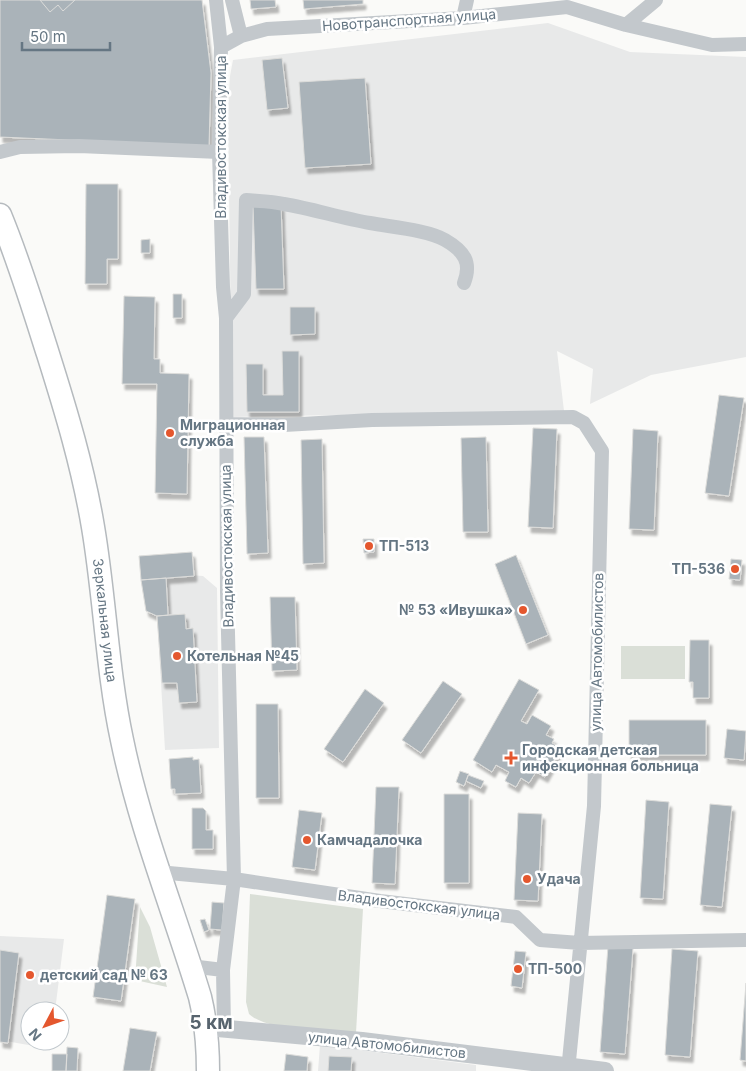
<svg xmlns="http://www.w3.org/2000/svg" width="746" height="1071" font-family="Inter,sans-serif">
	<style>
		.built { fill: #e8e9e9; fill-rule: evenodd }
		.green { fill: #dadfd7 }
		.building { fill: #aab3b9; stroke: #dcdcda; filter: url(#shadow) }
		.lines { fill: none; stroke-linecap: round; stroke-linejoin: round }
		.primary-casing { stroke: #b5babe; stroke-width: 25 }
		.minor { stroke: #c3c8cc; stroke-width: 14 }
		.tertiary { stroke: #c3c8cc; stroke-width: 18 }
		.primary { stroke: #fff; stroke-width: 22 }
		.poi-dot { fill: #e4572e; stroke: #fff; stroke-width: 2 }
		.labels { text-anchor: middle; stroke-width: 5; stroke-linejoin: round; paint-order: stroke }
		.street-label { font-size: 14px; fill: #657683; stroke: #fff }
		.poi-label { font-size: 14px; font-weight: bold; fill: #657683; stroke: #fff; text-anchor: start }
		.district-label { font-size: 19px; font-weight: bold; fill: #57646e; stroke: #fff }
	</style>
	<defs>
		<filter id="shadow"><feDropShadow dx="3" dy="5.5" stdDeviation="1" flood-color="#0004"/></filter>
	</defs>
	<rect width="100%" height="100%" fill="#fafaf8"/>
	<path class="built" d="M548,23L630,52L746,57V357L651,375L590,404L593,369L557,351L564,411L232,417L228,111L230,76L233,60ZM282,58L288,108L267,110L262,60ZM365,78L371,163L300,82ZM253,207L283,289H256Z
		M189,575L203,576L217,588L219,748L165,750L157,616L141,580Z
		M0,936L64,939L55,1011H30V1041H52L51,1049L0,1040Z
		M320,1045L476,1065V1071H318Z"/>
	<path class="green" d="M621,646H685V679H621Z
		M250,894L363,909L356,1033C332,1032 266,1031 249,1014L246,1002Z
		M140,907L150,927L167,987L135,980Z"/>
	<path class="building" d="M0,0H202L211,73L209,146L0,137Z
		M40,0H75L63,11L58,5L50,12Z
		M250,0H275L276,7L251,9Z
		M303,0H363V4L304,9Z
		M282,58L288,108L267,110L262,60Z
		M365,78L371,164L305,168L299,82Z
		M86,184H118V259H107V284H85Z
		M281,205L284,289H256L253,206Z
		M150,239V253H141V240Z
		M173,294H182V318H173Z
		M124,296L155,297L154,359H160V373L189,374L187,494L155,493L157,384H122Z
		M290,307H315V334L290,335Z
		M282,351H299V412H247L246,364H263V395H283Z
		M719,395L744,398L729,496L705,493Z
		M533,428L557,429L553,528L528,527Z
		M633,429L658,431L654,530L629,529Z
		M244,437H264L268,553L247,554Z
		M486,437L488,532H463L461,438Z
		M322,439L324,563L303,564L301,440Z
		M363,539H374V552L364,553Z
		M192,552L194,576L141,580L139,556Z
		M516,555L548,635L526,644L495,564Z
		M731,559L742,560L740,580L729,579Z
		M166,578L168,615L157,616L146,611L141,580Z
		M270,597H295L297,670L272,671Z
		M185,614L186,629L193,628L197,702L179,703L177,683H162L157,616Z
		M690,640H709V698H693V682H689Z
		M519,679L539,690L521,721L527,724L532,715L551,726L546,735L554,739L552,743L561,748L545,777L536,772L529,783L521,778L516,787L505,781L509,772L496,765L492,772L473,760Z
		M443,681L462,694L421,753L402,740Z
		M365,689L384,703L343,762L324,749Z
		M256,704H278L279,798H256Z
		M629,720H706V755H629Z
		M727,729L746,731L744,760L724,758Z
		M193,757V760L199,759L201,793L175,794V789H171L169,759Z
		M460,771L469,774L464,786L456,782Z
		M468,775L484,781L481,788L466,781Z
		M376,787H399L395,884L372,883Z
		M444,794H469V883H444Z
		M646,800L669,802L663,899L640,898Z
		M710,804L732,806L722,907L700,905Z
		M192,808H203L206,811V830H213V849H192Z
		M299,810L322,813L315,870L292,867Z
		M518,813L542,814L538,901L514,900Z
		M107,895L135,899L121,1001L93,997Z
		M212,902L224,903L222,930L210,929Z
		M205,919L209,930L204,932L200,920Z
		M608,946L633,948L625,1054L600,1052Z
		M672,949L698,951L690,1057L665,1055Z
		M0,950L19,953L8,1043L0,1042Z
		M515,951L526,952L522,988L511,986Z
		M746,983V1061L740,1060Z
		M130,1028L157,1032L150,1071H123Z
		M67,1047L78,1048L77,1071H66Z
		M52,1054H67L66,1071H52Z
		M286,1054L308,1057L307,1071H284Z
		M329,1056L352,1057L351,1071H328Z"/>
	<g class="lines">
		<g class="primary-casing">
			<g id="primary">
				<path id="s1" d="M0,215C19,261 33,307 48,354C66,411 83,467 93,527C105,598 107,670 122,740C140,828 174,911 200,997C206,1022 208,1045 208,1071"/>
			</g>
		</g>
		<path class="minor" d="M216,0L221,47L219,152L223,287L226,318L227,592L234,879L223,970L224,1029
			M232,0L241,36
			M463,18L467,0
			M626,25L656,0
			M221,47L241,36L267,29L463,18L567,7L626,25L712,45L746,44
			M0,152L20,147L79,146L219,152
			M226,318L244,294L246,200C258,201 272,201 284,204C313,209 341,218 370,223C391,227 428,230 445,240C464,251 472,262 464,283
			M226,424L284,425L372,420L573,417L584,423L602,451L594,806L568,1071
			M158,872L234,879L380,901L516,917L540,940L580,943L746,940
			M190,966L223,970"/>
		<path class="tertiary" d="M206,1027L362,1041L605,1071"/>
		<use href="#primary" class="primary"/>
	</g>
	<g class="poi-dot">
		<circle cx="170" cy="433" r="5"/>
		<circle cx="369" cy="546" r="5"/>
		<circle cx="735" cy="569" r="5"/>
		<circle cx="523" cy="610" r="5"/>
		<circle cx="177" cy="656" r="5"/>
		<path d="M508.5 750.5h5v5h5v5h-5v5h-5v-5h-5v-5h5z"/>
		<circle cx="307" cy="840" r="5"/>
		<circle cx="527" cy="879" r="5"/>
		<circle cx="518" cy="969" r="5"/>
		<circle cx="30" cy="975" r="5"/>
	</g>
	<g class="labels">
		<g class="street-label">
			<text transform="translate(409 20) rotate(-4)" y="5">Новотранспортная улица</text>
			<text transform="translate(221 137) rotate(-90)" y="5">Владивостокская улица</text>
			<text transform="translate(227 546) rotate(-91)" y="5">Владивостокская улица</text>
			<text dy="5" stroke="none"><textPath href="#s1" startOffset="420">Зеркальная улица</textPath></text>
			<text transform="translate(597 652) rotate(-89)" y="5">улица Автомобилистов</text>
			<text transform="translate(419 905) rotate(7)" y="5">Владивостокская улица</text>
			<text transform="translate(387 1045) rotate(6)" y="5">улица Автомобилистов</text>
		</g>
		<g class="poi-label">
			<text x="180" y="430">Миграционная<tspan x="180" dy="16">служба</tspan></text>
			<text x="379" y="551">ТП-513</text>
			<text x="725" y="574" text-anchor="end">ТП-536</text>
			<text x="513" y="615" text-anchor="end">№ 53 «Ивушка»</text>
			<text x="187" y="661">Котельная №45</text>
			<text x="522" y="755">Городская детская<tspan x="522" dy="16">инфекционная больница</tspan></text>
			<text x="317" y="845">Камчадалочка</text>
			<text x="537" y="884">Удача</text>
			<text x="528" y="974">ТП-500</text>
			<text x="40" y="980">детский сад № 63</text>
		</g>
		<g class="district-label">
			<text x="211" y="1029">5 км</text>
		</g>
	</g>
	<g transform="translate(45 1026) rotate(229)"><circle r="24" fill="#ffffff" stroke="#c1c8cd"/>
	<path d="M0-4L9 19L0 12L-9 19Z" fill="#e4572e"/>
	<text y="-8" font-size="14" font-weight="bold" text-anchor="middle" fill="#657683">N</text>
	</g>
	<path d="M22 42v8h88v-8" fill="none" stroke="#657683" stroke-width="2.5"/>
	<text x="30" y="42" font-size="15" fill="#657683" stroke="#ffffff" stroke-width="4" paint-order="stroke">50 m</text>
</svg>
